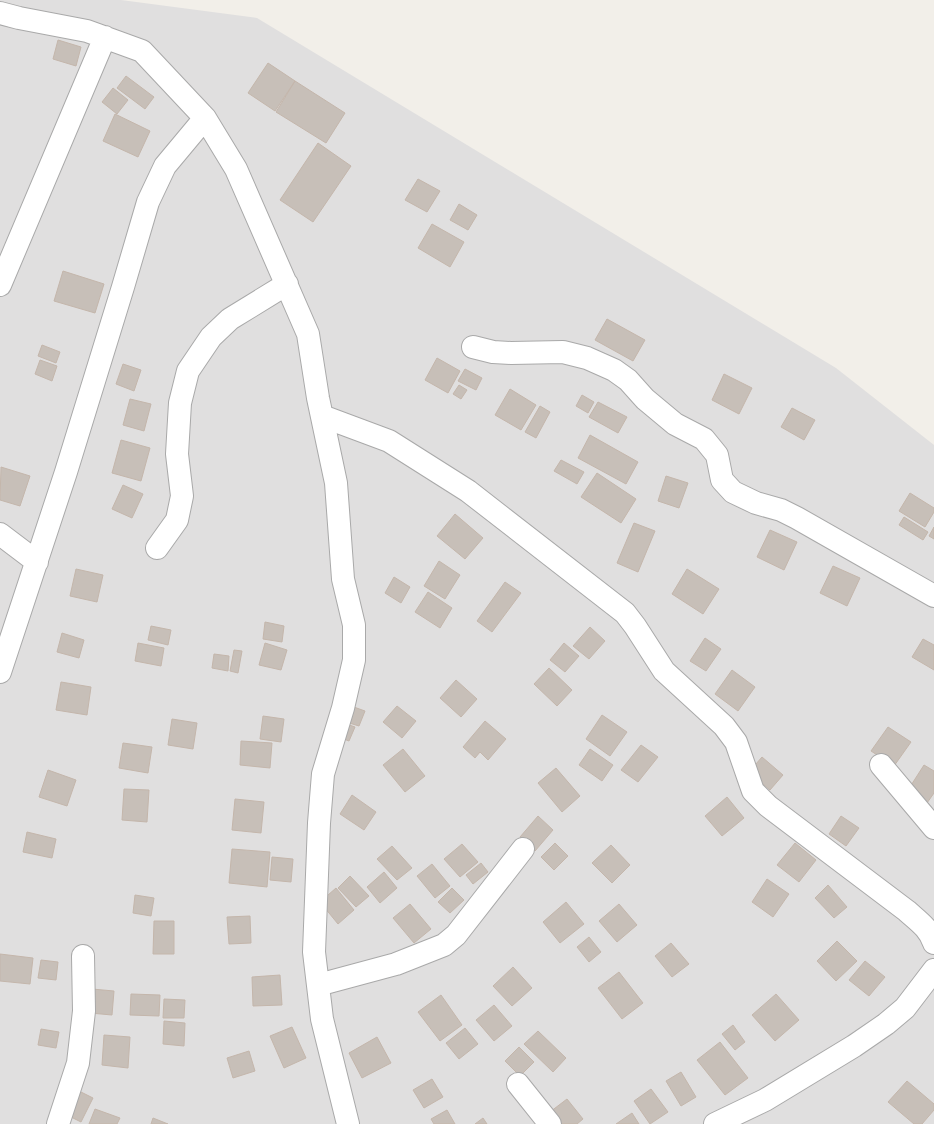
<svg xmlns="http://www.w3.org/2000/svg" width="934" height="1124" font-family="'Alegreya Sans',sans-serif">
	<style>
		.residential { fill: #e0dfdf }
		.building { fill: #c7bfb8; stroke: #c4b6ab }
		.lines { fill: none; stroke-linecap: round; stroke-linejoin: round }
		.minor-casing { stroke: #a9a9a9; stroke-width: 24 }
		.minor { stroke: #fff; stroke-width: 22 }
	</style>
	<rect width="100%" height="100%" fill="#f2efe9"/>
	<path class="residential" d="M0,0H121L257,18L836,368L934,445V1124H0Z"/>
	<path class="building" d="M58,40L81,47L76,66L53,59Z
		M268,63L295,81L275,111L248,93Z
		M126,76L154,97L145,109L117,88Z
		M295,81L345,113L326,143L276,112Z
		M113,88L128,100L117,114L102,102Z
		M115,114L150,131L138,157L103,141Z
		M318,143L351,166L313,222L280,200Z
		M418,179L440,191L427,212L405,200Z
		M459,204L477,215L468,230L450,220Z
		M432,224L464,242L450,267L418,248Z
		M63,271L104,284L95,313L54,301Z
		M607,319L645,340L633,361L595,340Z
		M42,345L60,352L56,363L38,356Z
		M437,358L460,371L448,393L425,380Z
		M40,360L57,366L52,381L35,374Z
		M123,364L141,370L134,391L116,384Z
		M465,369L482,378L476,390L458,381Z
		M724,374L752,388L739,414L712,400Z
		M459,385L467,390L461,399L453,394Z
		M510,389L536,405L521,430L495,415Z
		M582,395L594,402L588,413L576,406Z
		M130,399L151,404L144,431L123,425Z
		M598,402L627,417L618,433L589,417Z
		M540,406L550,412L536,438L525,432Z
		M792,408L815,420L804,440L781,427Z
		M590,435L638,462L626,484L578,458Z
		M121,440L150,448L141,481L112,473Z
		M561,460L584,472L577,484L554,471Z
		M1,467L30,476L20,506L0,500Z
		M597,473L636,499L621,523L581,497Z
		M666,476L688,483L679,508L658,501Z
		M123,485L143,494L132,518L112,509Z
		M910,493L934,508V512L925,527L899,511Z
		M455,514L483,538L465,559L437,536Z
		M904,517L928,532L923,540L899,525Z
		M634,523L655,531L638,572L617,563Z
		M934,527V539L929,536Z
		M770,530L797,542L784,570L757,557Z
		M439,561L460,575L445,599L424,586Z
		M833,566L860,578L847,606L820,593Z
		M76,569L103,575L97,602L70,596Z
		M687,569L719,589L703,614L672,594Z
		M394,577L410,587L401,603L385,593Z
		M505,582L521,593L492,632L477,621Z
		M428,592L452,608L440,628L415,612Z
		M265,622L284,626L282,642L263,639Z
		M151,626L171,630L168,645L148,640Z
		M590,627L605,641L589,659L573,646Z
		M62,633L84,640L79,658L57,652Z
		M705,638L721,649L706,671L690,661Z
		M923,639L934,645V670L912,657Z
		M138,643L164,648L161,666L135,661Z
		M265,643L287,650L281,670L259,665Z
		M564,643L579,656L565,672L550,660Z
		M234,650L242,651L238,673L230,671Z
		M214,654L229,656L228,671L212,668Z
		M549,668L572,690L557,706L534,684Z
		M732,670L755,687L738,711L715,694Z
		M456,680L477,699L461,717L440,698Z
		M61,682L91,687L87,715L56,710Z
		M351,706L365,711L359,726L346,722Z
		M397,706L416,721L402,738L383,722Z
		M602,715L627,732L610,756L586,739Z
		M263,716L284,719L281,742L260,739Z
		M172,719L197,723L193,749L168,745Z
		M485,721L506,739L488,760L480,752L475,758L463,747Z
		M341,722L355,727L349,741L336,736Z
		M888,727L911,742L894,766L871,751Z
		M241,741L272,743L270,768L240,765Z
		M123,743L152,747L148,773L119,768Z
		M641,745L658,757L638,782L621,770Z
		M403,749L425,776L405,792L383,765Z
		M590,749L613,765L602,781L579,765Z
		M762,757L783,775L770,790L749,772Z
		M924,765L934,771V793L927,803L908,790Z
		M556,768L580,796L562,812L538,783Z
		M48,770L76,780L67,806L39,797Z
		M124,789L149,790L147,822L122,820Z
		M352,795L376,812L364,830L340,814Z
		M727,797L744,818L722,836L705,816Z
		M235,799L264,802L261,833L232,830Z
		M538,816L553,830L535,851L520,837Z
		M841,816L859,828L846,846L829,834Z
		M27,832L56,839L52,858L23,852Z
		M555,843L568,856L554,870L541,857Z
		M795,843L816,860L799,882L777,865Z
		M462,844L478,862L460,877L444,859Z
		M611,845L630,865L612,883L592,863Z
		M392,846L412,868L397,880L377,859Z
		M232,849L270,852L267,887L229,883Z
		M272,857L293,859L291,882L270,880Z
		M481,863L488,872L473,884L466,875Z
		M432,864L450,886L435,898L417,876Z
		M384,872L397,888L380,903L367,887Z
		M350,876L369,896L356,907L338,888Z
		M767,879L789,894L773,917L752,902Z
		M828,885L847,907L834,918L815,898Z
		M336,888L354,910L338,924L320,902Z
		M452,888L464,900L450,913L438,902Z
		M135,895L154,898L151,916L133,913Z
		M566,902L584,924L560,943L543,922Z
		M410,904L431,929L414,943L393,918Z
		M619,904L637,925L617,942L599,921Z
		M250,916L251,943L229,944L227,917Z
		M154,921H174V954H153Z
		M589,937L601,952L589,962L577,947Z
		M837,941L857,961L836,981L817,961Z
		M671,943L689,964L672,977L655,956Z
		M0,954L33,958L30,984L0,981Z
		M41,960L58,962L56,980L38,978Z
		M865,961L885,977L869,996L849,980Z
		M513,967L532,988L512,1006L493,986Z
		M619,972L643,1003L622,1019L598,988Z
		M280,975L282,1005L253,1006L252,977Z
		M92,989L114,991L112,1015L90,1013Z
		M131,994L160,995L159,1016L130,1015Z
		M776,994L799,1020L775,1041L752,1015Z
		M441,995L462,1025L440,1041L418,1012Z
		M164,999L185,1000L184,1018H163Z
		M494,1005L512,1026L494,1041L476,1020Z
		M164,1021L185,1023L184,1046L163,1044Z
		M733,1025L745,1042L735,1050L722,1034Z
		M292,1027L306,1058L284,1068L270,1036Z
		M465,1028L478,1044L459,1059L446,1043Z
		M41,1029L59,1032L56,1048L38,1045Z
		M538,1031L566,1058L553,1072L524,1044Z
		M104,1035L130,1037L128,1068L102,1065Z
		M377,1037L391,1063L362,1078L349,1053Z
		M720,1042L748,1078L725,1095L697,1060Z
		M519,1047L534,1062L520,1076L505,1061Z
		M249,1051L255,1071L233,1078L227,1058Z
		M681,1072L696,1097L681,1106L666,1081Z
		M432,1079L443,1097L424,1108L413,1090Z
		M907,1081L934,1104V1110L922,1124H914L888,1102Z
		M75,1089L93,1098L81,1122L63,1113Z
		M651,1089L668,1112L650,1124L634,1101Z
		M567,1099L583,1119L577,1124H552L546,1115Z
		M95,1109L120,1118L117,1124H89Z
		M447,1110L455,1124H434L431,1119Z
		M632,1113L639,1124H616Z
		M153,1118L168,1124H151Z
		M483,1118L487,1124H475Z"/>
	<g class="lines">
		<g class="minor-casing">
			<path id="minor" d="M0,13L19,18L87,31L142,51L205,118L236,169L308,334L318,398L336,483L343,579L354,625V660L343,708L323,774L319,823L314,952L322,1019L348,1124
				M0,285L105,37
				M473,347L493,352L511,353L563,352L587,358L614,370L628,380L645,399L675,424L704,439L717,455L722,480L733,492L756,503L781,510L797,518L934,596
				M322,416L389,441L468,491L625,613L635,626L664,671L724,726L736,742L753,791L768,806L907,911C918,921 929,928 934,943
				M0,534L37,562
				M157,548L177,520L182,496L177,454L180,403L188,371L211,337L230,319L287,284
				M0,672L66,472L123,287L148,202L165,166L205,118
				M881,765L934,828
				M318,985L396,964L444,945L456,935L523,849
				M518,1084L550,1124
				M58,1124L78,1063L84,1011L83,956
				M715,1124L765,1100L854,1046L886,1024L905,1008L934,970"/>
		</g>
		<use href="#minor" class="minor"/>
	</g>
</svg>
